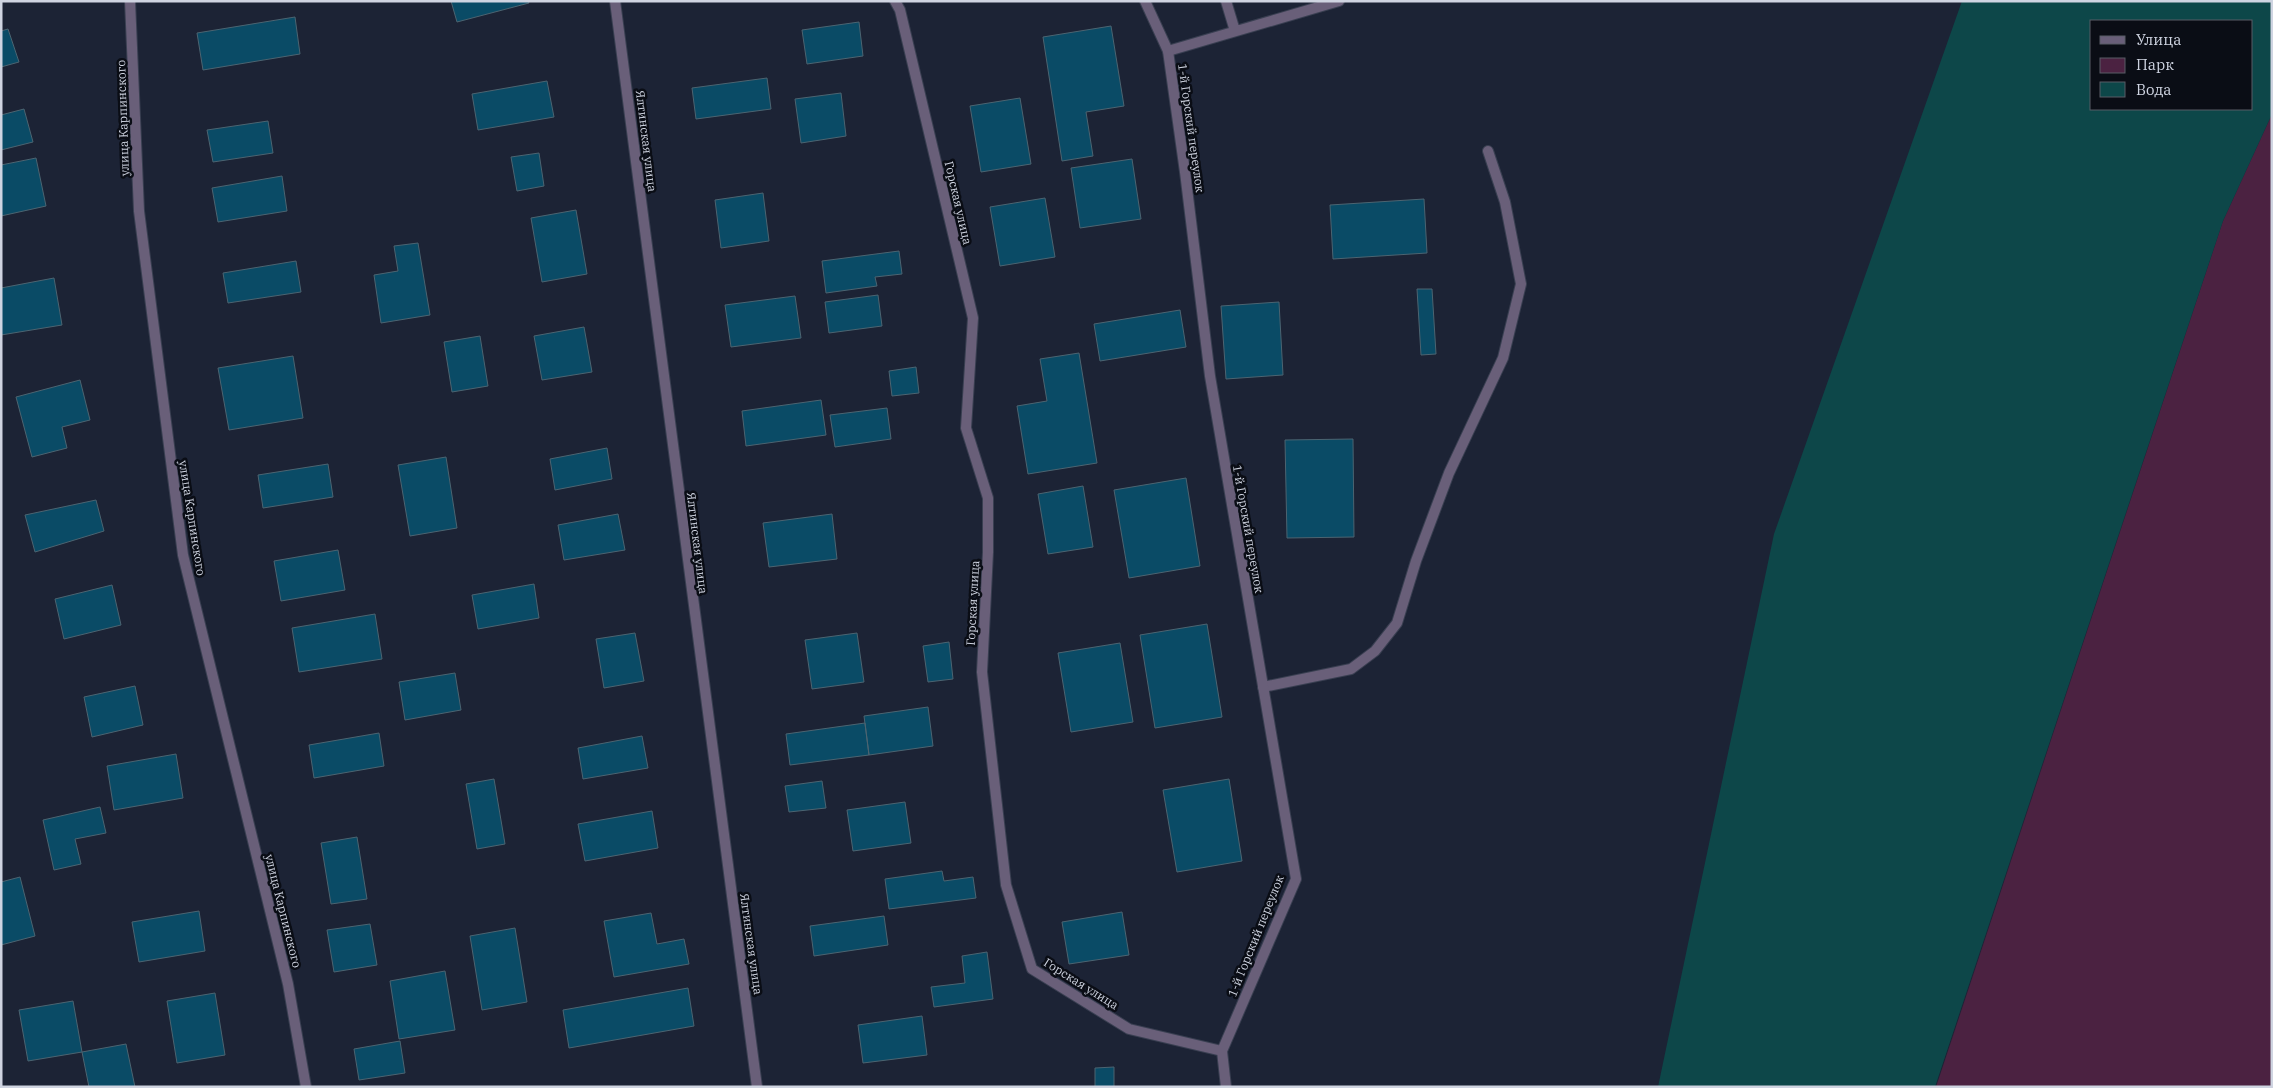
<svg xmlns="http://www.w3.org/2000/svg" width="2273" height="1088" font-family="'IBM Plex Serif',serif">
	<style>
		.green { fill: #4b2241 }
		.water { fill: #0d4749; fill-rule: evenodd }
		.building { fill: #0a4b66; stroke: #4c6471 }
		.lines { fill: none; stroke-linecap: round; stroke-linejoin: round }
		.lane-casing { stroke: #393f51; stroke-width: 12 }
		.street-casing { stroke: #393f51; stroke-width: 12 }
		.lane { stroke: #695f79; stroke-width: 10 }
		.street { stroke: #695f79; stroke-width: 10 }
		.labels { text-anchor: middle; stroke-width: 5; stroke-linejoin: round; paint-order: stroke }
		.street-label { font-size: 12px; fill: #cfd4e1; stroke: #0a0d15 }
	</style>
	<rect width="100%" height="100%" fill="#1c2335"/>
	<path class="green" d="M2272,114V1087H1936L2223,221Z"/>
	<path class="water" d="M1962,1H2272V114L2223,221L1935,1087H1658L1774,534ZM2092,21H2252V109H2092Z"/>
	<path class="building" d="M451,1H528L529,3L457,22Z
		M295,17L300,54L203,70L197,33Z
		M859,22L863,56L807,64L802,30Z
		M1111,26L1124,106L1086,112L1093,156L1062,161L1043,37Z
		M8,29L19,62L1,67V31Z
		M767,78L771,109L696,119L692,88Z
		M547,81L554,117L478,130L472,94Z
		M841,93L846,136L801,143L795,99Z
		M1020,98L1031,164L981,172L970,106Z
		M24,109L33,142L1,150V115Z
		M268,121L273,153L213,162L207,130Z
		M539,153L544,186L517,191L511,157Z
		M36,158L46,206L1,216V165Z
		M1132,159L1141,219L1080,228L1071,168Z
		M282,176L287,211L218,222L212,188Z
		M763,193L769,241L721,248L715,200Z
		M1045,198L1055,257L1000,266L990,207Z
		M1424,199L1427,253L1333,259L1330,205Z
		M576,210L587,274L542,282L531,218Z
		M418,243L430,315L381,323L374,275L398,271L394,246Z
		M899,251L902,274L875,277L877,286L826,293L822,261Z
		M296,261L301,292L228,303L223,273Z
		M54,278L62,325L1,335V288Z
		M1417,289H1432L1436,354L1421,355Z
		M878,295L882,326L829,333L825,302Z
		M795,296L801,338L731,347L725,305Z
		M1279,302L1283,375L1226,379L1221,306Z
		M1180,310L1186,347L1100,361L1094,324Z
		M584,327L592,372L542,380L534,336Z
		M480,336L488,386L452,392L444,342Z
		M1079,353L1097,463L1028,474L1017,406L1047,401L1040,359Z
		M293,356L303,418L229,430L218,368Z
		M916,367L919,393L892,396L889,371Z
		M80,380L90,420L62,427L67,448L32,457L16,397Z
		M821,400L826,435L746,446L742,411Z
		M887,408L891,439L835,447L830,415Z
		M1353,439L1354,537L1287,538L1285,440Z
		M607,448L612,479L555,490L550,459Z
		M446,457L457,528L410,536L398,465Z
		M328,464L333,497L263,508L258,475Z
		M1186,478L1200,566L1129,578L1114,490Z
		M1083,486L1093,547L1048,554L1038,494Z
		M96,500L104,531L35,552L25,515Z
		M618,514L625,550L564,560L558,525Z
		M832,514L837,559L769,567L763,523Z
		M338,550L345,590L281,601L274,561Z
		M534,584L539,618L478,629L472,595Z
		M112,585L121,625L64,639L55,599Z
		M375,614L382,659L299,672L292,628Z
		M1207,624L1222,717L1155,728L1140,635Z
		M635,633L644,681L604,688L596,639Z
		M857,633L864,682L812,689L805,640Z
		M949,642L953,679L928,682L923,646Z
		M1120,643L1133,722L1071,732L1058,653Z
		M455,673L461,710L405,720L399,682Z
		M135,686L143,725L92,737L84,697Z
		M928,707L933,746L869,755L864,716Z
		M865,723L869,755L790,765L786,734Z
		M379,733L384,766L314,778L309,745Z
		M642,736L648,768L583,779L578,748Z
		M176,754L183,798L114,810L107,766Z
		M494,779L505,844L477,849L466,784Z
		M1229,779L1242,861L1177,872L1163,790Z
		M822,781L826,808L789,812L785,786Z
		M905,802L911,843L853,851L847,810Z
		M100,807L106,833L75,839L81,864L54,870L43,820Z
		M652,811L658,848L585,861L578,824Z
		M357,837L367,899L331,904L321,843Z
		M942,871L944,881L973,877L976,898L889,909L885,879Z
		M20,877L35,936L1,945V882Z
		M199,911L205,951L139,962L132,922Z
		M1122,912L1129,955L1069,964L1062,922Z
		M651,913L657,944L684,939L689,964L614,977L604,921Z
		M884,916L888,945L814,956L810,926Z
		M370,924L377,965L334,972L327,930Z
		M515,928L527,1002L482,1010L470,936Z
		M987,952L993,999L934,1007L931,987L965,983L962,956Z
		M445,971L455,1030L399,1039L390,981Z
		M688,988L694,1026L569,1048L563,1010Z
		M215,993L225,1055L177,1063L167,1001Z
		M73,1001L82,1052L28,1061L19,1010Z
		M922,1016L927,1055L863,1063L858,1025Z
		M400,1041L405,1073L359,1080L354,1049Z
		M126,1044L135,1087H89L82,1052Z
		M1114,1067V1087H1095V1068Z"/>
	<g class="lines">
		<g class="lane-casing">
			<path id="lane" d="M1226,1L1235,31
				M1168,51L1339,1
				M1263,687L1351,669L1375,651L1397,623L1416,561L1449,473L1503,358L1521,284L1505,202L1488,151"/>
		</g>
		<g class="street-casing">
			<path id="street" d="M130,1L139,211L183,555L288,984L306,1087
				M615,1L757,1087
				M895,1L900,10L973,318L966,428L988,498V552L982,672L1006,885L1032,969L1129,1029L1222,1051L1226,1087
				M1145,1L1168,51L1185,172L1210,376L1296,879L1222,1051"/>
		</g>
		<use href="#lane" class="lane"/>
		<use href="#street" class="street"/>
	</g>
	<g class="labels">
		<g class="street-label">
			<text transform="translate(123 118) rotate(-92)" y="4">улица Карпинского</text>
			<text transform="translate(1191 128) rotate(82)" y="4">1-й Горский переулок</text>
			<text transform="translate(646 141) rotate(83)" y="4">Ялтинская улица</text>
			<text transform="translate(958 203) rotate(77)" y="4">Горская улица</text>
			<text transform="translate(192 518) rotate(81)" y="4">улица Карпинского</text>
			<text transform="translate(1248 529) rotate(80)" y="4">1-й Горский переулок</text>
			<text transform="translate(697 543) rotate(83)" y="4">Ялтинская улица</text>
			<text transform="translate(973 603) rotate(-87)" y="4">Горская улица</text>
			<text transform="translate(283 911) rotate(76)" y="4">улица Карпинского</text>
			<text transform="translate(1256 936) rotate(-68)" y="4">1-й Горский переулок</text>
			<text transform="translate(751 944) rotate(82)" y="4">Ялтинская улица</text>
			<text transform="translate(1081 984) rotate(32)" y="4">Горская улица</text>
		</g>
	</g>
	<rect width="2273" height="1088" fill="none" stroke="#cfd4e1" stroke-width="5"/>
	<rect x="2090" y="20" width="162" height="90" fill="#0a0d15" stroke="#595d67"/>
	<rect x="2100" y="36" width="25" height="8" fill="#695f79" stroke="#595d67"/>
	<text x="2136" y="45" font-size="15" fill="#cfd4e1">Улица</text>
	<rect x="2100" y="58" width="25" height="15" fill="#4b2241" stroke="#595d67"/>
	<text x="2136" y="70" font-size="15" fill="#cfd4e1">Парк</text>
	<rect x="2100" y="82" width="25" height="15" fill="#0d4749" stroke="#595d67"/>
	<text x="2136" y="95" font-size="15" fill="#cfd4e1">Вода</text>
</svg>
